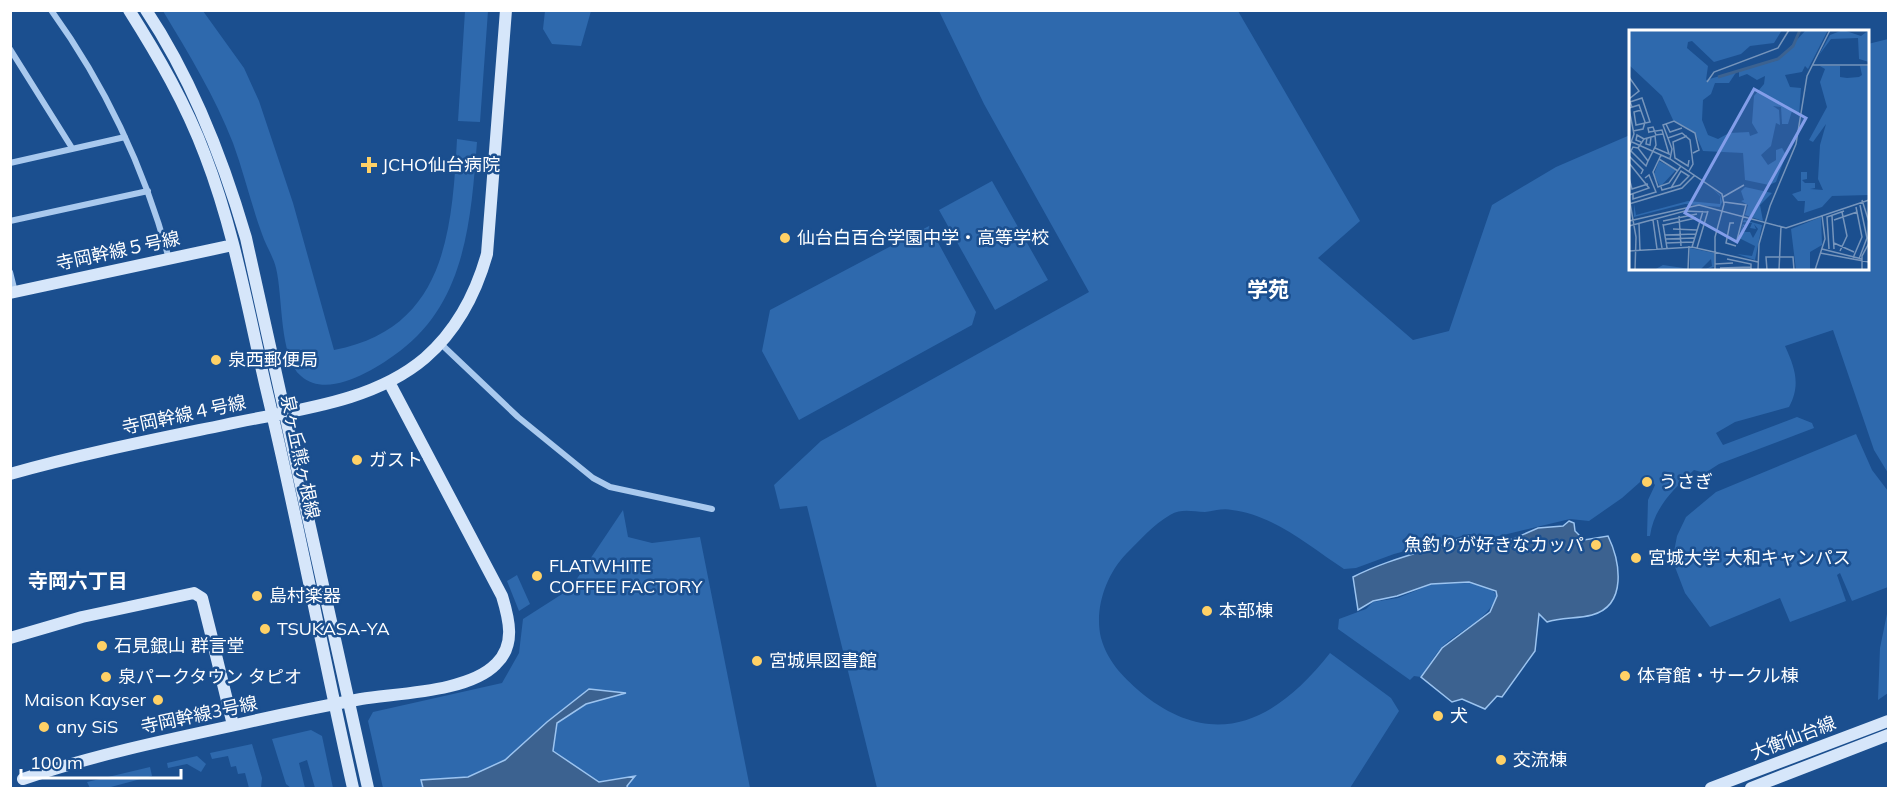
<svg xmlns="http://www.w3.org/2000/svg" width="1899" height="799" font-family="Mulish,'Noto Sans JP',sans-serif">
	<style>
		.green { fill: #2e69ad }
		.water { fill: #3c6290; stroke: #9cc4f0; stroke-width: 1.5 }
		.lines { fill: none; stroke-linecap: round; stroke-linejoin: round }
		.street { stroke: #a9c9ee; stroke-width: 6 }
		.secondary { stroke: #d6e6fa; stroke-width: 12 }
		.poi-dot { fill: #ffd166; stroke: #1b4f8f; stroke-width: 2 }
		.labels { text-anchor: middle; stroke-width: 5; stroke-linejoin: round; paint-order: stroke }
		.poi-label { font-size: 18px; fill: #fff; stroke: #1b4f8f; text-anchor: start }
		.street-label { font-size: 18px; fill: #fff; stroke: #1b4f8f }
		.neighbourhood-label { font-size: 20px; font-weight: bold; fill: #fff; stroke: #1b4f8f }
		.quarter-label { font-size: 21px; font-weight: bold; fill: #fff; stroke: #1b4f8f }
		.inset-river { fill: none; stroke: #3c6290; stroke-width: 3 }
		.inset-road { fill: none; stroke: #7695bc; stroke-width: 1.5 }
		.view { fill: #839eea; fill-opacity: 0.15; stroke: #839eea; stroke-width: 3 }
		.inset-edge { fill: none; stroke: #fff; stroke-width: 3 }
	</style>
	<rect width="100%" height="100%" fill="#1b4f8f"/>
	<path class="green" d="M163,11H203L244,68L259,101L293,203L334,350C445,329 452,233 457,139L477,142C471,219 466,301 400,351C376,369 328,400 301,376C279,358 283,296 276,268C273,256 266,246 262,234C251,204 244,173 233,143C215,97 189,54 163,11Z
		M465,11H488L480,122L458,121Z
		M545,11H591L581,46L552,44L543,29Z
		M939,11H1238L1360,221L1318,258L1413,340L1449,331L1492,205L1556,167L1630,135V268H1868V44L1888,39V473L1874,450L1833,330L1785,346C1795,368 1801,385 1789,407L1735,422L1716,433L1723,445L1797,417L1812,423L1814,428L1719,464L1705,473L1694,470C1674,489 1654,507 1650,536H1647L1648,500L1655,485L1648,475L1622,498L1589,521L1570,519L1491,538L1469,534L1394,554L1356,568L1344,569C1310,547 1274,515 1232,510C1223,508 1214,511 1205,512C1192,512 1183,508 1170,515C1153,525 1140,540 1126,554C1106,575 1094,609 1101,638C1108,663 1125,679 1144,695C1218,753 1279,718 1330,653L1391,698L1399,711L1350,788H877L807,506L780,509L774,485L821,441L1089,292L984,104Z
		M992,181L1048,280L995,310L939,210Z
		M929,226L976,312L972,325L799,420L762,351L770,310Z
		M1856,434L1872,470L1888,491V587L1852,601L1840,573L1837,575L1846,601L1790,622L1780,598L1710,627L1685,593L1675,567L1673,557L1677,536L1686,517L1716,492Z
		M623,510L628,537L652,543L700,537L750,788H628L627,786L634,777L599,782L553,751L557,723L586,704L624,693L589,689L547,722L505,760L468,777L422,780L423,788H383L368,721L373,712L502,683L519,653L523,619L570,589Z
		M517,575L530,604L519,611L507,581Z
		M1469,583L1491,588L1497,596C1488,620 1461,629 1443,646C1434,655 1428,667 1421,677L1414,676L1410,680L1338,629L1339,619L1366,609L1373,602L1398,598L1432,584Z
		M1888,609V693L1878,700L1880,648Z
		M311,730L322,736L333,788H315L307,760L299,763L305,788H291L286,784L272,739Z
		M252,744L262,778L261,788H249L245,773L238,774L236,766L231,767L228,756L212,759L210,753Z
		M197,756L206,764L201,772L187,764L168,768L167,763Z
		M150,767L152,776L107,788H90L87,782Z"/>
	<path class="water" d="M1569,521L1574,523L1575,531L1584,540L1608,536C1620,561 1628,605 1592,615C1577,619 1561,617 1547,622L1539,614L1535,651L1502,697L1497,696L1485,709L1462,699L1452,702L1421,677L1442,648L1490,612L1497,596L1496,591L1469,582L1431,584L1397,596L1373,601L1358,610L1353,577C1390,558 1429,551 1468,536L1480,541L1513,539L1538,528L1563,526Z
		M589,689L626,693L586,704L557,723L553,751L599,782L635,776L627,786L628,788H423L421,780L468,777L505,760L547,722Z"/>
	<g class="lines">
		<path class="street" d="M51,10C105,85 145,170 169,259
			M10,49L72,148
			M10,163L125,137
			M10,221L148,191
			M10,272L15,292
			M440,343L518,417L593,478L610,487L712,509"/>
		<path class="secondary" d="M129,10C158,56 186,104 205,155C234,230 248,310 266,388C298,521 323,655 353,788
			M146,10C192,79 223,159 246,238L368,788
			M10,293L233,245
			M10,474C81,454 152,440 224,425C291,410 371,404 425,358C457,330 476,293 487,254L506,10
			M10,638L82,617L194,593L202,598L212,638
			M214,647L233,725
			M23,779C91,756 161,741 231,726C274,716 318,707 361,699C399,693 469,692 496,664C516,645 509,619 502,596L389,382
			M1711,788L1888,721
			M1751,788L1888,735"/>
	</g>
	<g class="poi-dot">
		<path d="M366 156h6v6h6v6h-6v6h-6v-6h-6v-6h6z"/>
		<circle cx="785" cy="238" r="6"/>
		<circle cx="216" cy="360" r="6"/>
		<circle cx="357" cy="460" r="6"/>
		<circle cx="1647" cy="482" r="6"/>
		<circle cx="1596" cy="545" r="6"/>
		<circle cx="1636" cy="558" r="6"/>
		<circle cx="537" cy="576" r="6"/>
		<circle cx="257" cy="596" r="6"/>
		<circle cx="1207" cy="611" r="6"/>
		<circle cx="265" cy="629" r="6"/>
		<circle cx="102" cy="646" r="6"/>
		<circle cx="757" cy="661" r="6"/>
		<circle cx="1625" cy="676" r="6"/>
		<circle cx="106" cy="677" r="6"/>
		<circle cx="158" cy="700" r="6"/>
		<circle cx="1438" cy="716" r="6"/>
		<circle cx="44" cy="727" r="6"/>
		<circle cx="1501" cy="760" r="6"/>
	</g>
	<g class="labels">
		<g class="poi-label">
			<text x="382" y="171">JCHO仙台病院</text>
			<text x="797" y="244">仙台白百合学園中学・高等学校</text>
			<text x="228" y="366">泉西郵便局</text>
			<text x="369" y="466">ガスト</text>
			<text x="1659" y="488">うさぎ</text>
			<text x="1584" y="551" text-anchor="end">魚釣りが好きなカッパ</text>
			<text x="1648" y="564">宮城大学 大和キャンパス</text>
			<text x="549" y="572">FLATWHITE<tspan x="549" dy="21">COFFEE FACTORY</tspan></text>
			<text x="269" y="602">島村楽器</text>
			<text x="1219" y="617">本部棟</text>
			<text x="277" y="635">TSUKASA-YA</text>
			<text x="114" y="652">石見銀山 群言堂</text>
			<text x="769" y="667">宮城県図書館</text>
			<text x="1637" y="682">体育館・サークル棟</text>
			<text x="118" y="683">泉パークタウン タピオ</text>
			<text x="146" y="706" text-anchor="end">Maison Kayser</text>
			<text x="1450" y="722">犬</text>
			<text x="56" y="733">any SiS</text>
			<text x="1513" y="766">交流棟</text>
		</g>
		<g class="street-label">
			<text transform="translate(118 251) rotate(-12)" y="6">寺岡幹線５号線</text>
			<text transform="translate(184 415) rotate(-12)" y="6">寺岡幹線４号線</text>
			<text transform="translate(300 457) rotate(78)" y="6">泉ヶ丘熊ヶ根線</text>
			<text transform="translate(199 715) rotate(-12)" y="6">寺岡幹線3号線</text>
			<text transform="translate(1793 738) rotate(-21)" y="6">大衡仙台線</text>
		</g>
		<g class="neighbourhood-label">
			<text x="78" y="588">寺岡六丁目</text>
		</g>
		<g class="quarter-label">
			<text x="1268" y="297">学苑</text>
		</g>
	</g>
	<g transform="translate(1629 30)">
		<rect width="240" height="240" fill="#1b4f8f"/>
		<path d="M0,0H153L145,13L121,16L112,24L85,32L63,11L59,12L58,18L79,36L77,50L108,41L100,53H86L82,64L74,70L73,90L79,105L89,109L100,103L120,102L121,106L129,103L123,93L125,66L135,54L136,46L128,50L118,44L110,47V41L149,30L176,1L199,0L179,39L176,36L173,42L156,45L161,57L172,58L170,86L163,81L159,94H153L152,77L144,76L150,80L151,95L147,93L142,116L132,125L139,135L147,130V120L153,118L157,125L147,152L140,155L116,150L114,123L74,121L66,103L44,90L33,66L0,35ZM214,0L232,6L240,0V32L230,29L229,8L202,9L190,25L201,5ZM191,36H211V47L218,48L230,47L233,45L231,36H240V165L203,166L193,177L175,183L176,171H169L163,164L172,161V142H178V149L173,150L176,153H186V158L181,159L194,160L189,149L191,115L197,94L184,112L180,110L198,77L191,52L196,39ZM30,131L47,140L31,157L25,144ZM82,157L91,165L93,172L91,177L56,174L5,187V174L7,185L59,171L91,174V166ZM116,157L143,163L131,175L134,191L116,185L119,175L112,171L115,170L112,161ZM192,187L193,215L181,222V240H167L162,199ZM115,190L133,195L126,230L108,224L123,226L126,216L110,208L114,194L118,196H114L112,206L114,202H121L124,208L129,199L125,194L127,199L121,198L123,193L114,192ZM61,218L85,223V237L75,240L83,236L82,229L71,240H25L34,235L61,239Z" fill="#2e69ad"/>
		<path class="inset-river" d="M89,47L149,29L164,16L171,0"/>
		<path class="inset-road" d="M184,35H240M0,47L10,61L0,69M78,52L85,42L149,18L160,0M3,77L1,72L13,68L21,92L7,95L5,82L12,80M0,78L10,75L16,92L14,99L4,101M0,79L5,104L0,118M37,94L41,102L53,98M20,102L33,100L40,124L26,118M20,103L19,98L24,97L27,105L34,104M26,106L27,115L19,131L9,118L15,109ZM58,106L44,112L46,128L59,136L60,130M18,108L17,114L21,115L22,107M39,108L53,103L61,110L64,134L60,141M3,112L41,129L93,164L95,174L86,207V240M12,112L7,110L8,105L15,109M9,118L4,117L2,121L17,136L19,131M32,125L24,142L29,157L40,153L52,136M0,126L14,140L12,144M30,129L49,141M41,129L43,119L34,95L45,91L66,103L70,120L64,123M0,133L20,158L0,165M0,148L3,159L19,154M32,157L33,160L44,157L51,155L60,146L52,141L42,158M4,164V169L27,162L20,145L16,148M0,167L7,207L6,240M94,167L115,155M233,170L240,192M95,172L117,175L108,210M0,174L53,158L66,145M50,186L52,216M203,186L205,219M28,188L33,218M24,190L28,219M205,190L228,182M0,191L70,175L157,198L240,170M34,191L68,184M105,193H101L97,213L107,216M10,194L11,221M34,194L38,218M35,195L67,188M0,196L56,181L79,182M44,199L68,200M36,205L67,204M37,209L65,208M37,213L64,212M205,213L225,222M63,217L74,181M68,218L79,181M193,219L233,229M200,219L198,187L215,181M0,221L63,217L129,232M211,221L218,206L213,182M191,223L240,232M224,228L233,207L227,177M98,229L122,234V240M230,229L238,208L231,175M86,234L104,233M91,238L122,237M59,240L60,216M129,240L130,214L141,176L167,114L178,46L201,0M138,240L137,227H164L165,240M150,240L152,196M186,240L196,209L193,185M233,240V226L240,213"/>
		<path class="view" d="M125,59L177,88L108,212L56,183Z"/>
		<rect width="240" height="240" class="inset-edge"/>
	</g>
	<rect width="1899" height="799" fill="none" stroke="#ffffff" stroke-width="24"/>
	<path d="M21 769v9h160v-9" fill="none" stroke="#ffffff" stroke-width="3"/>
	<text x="30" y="769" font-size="18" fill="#ffffff" stroke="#1b4f8f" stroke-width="4.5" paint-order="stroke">100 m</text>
</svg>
